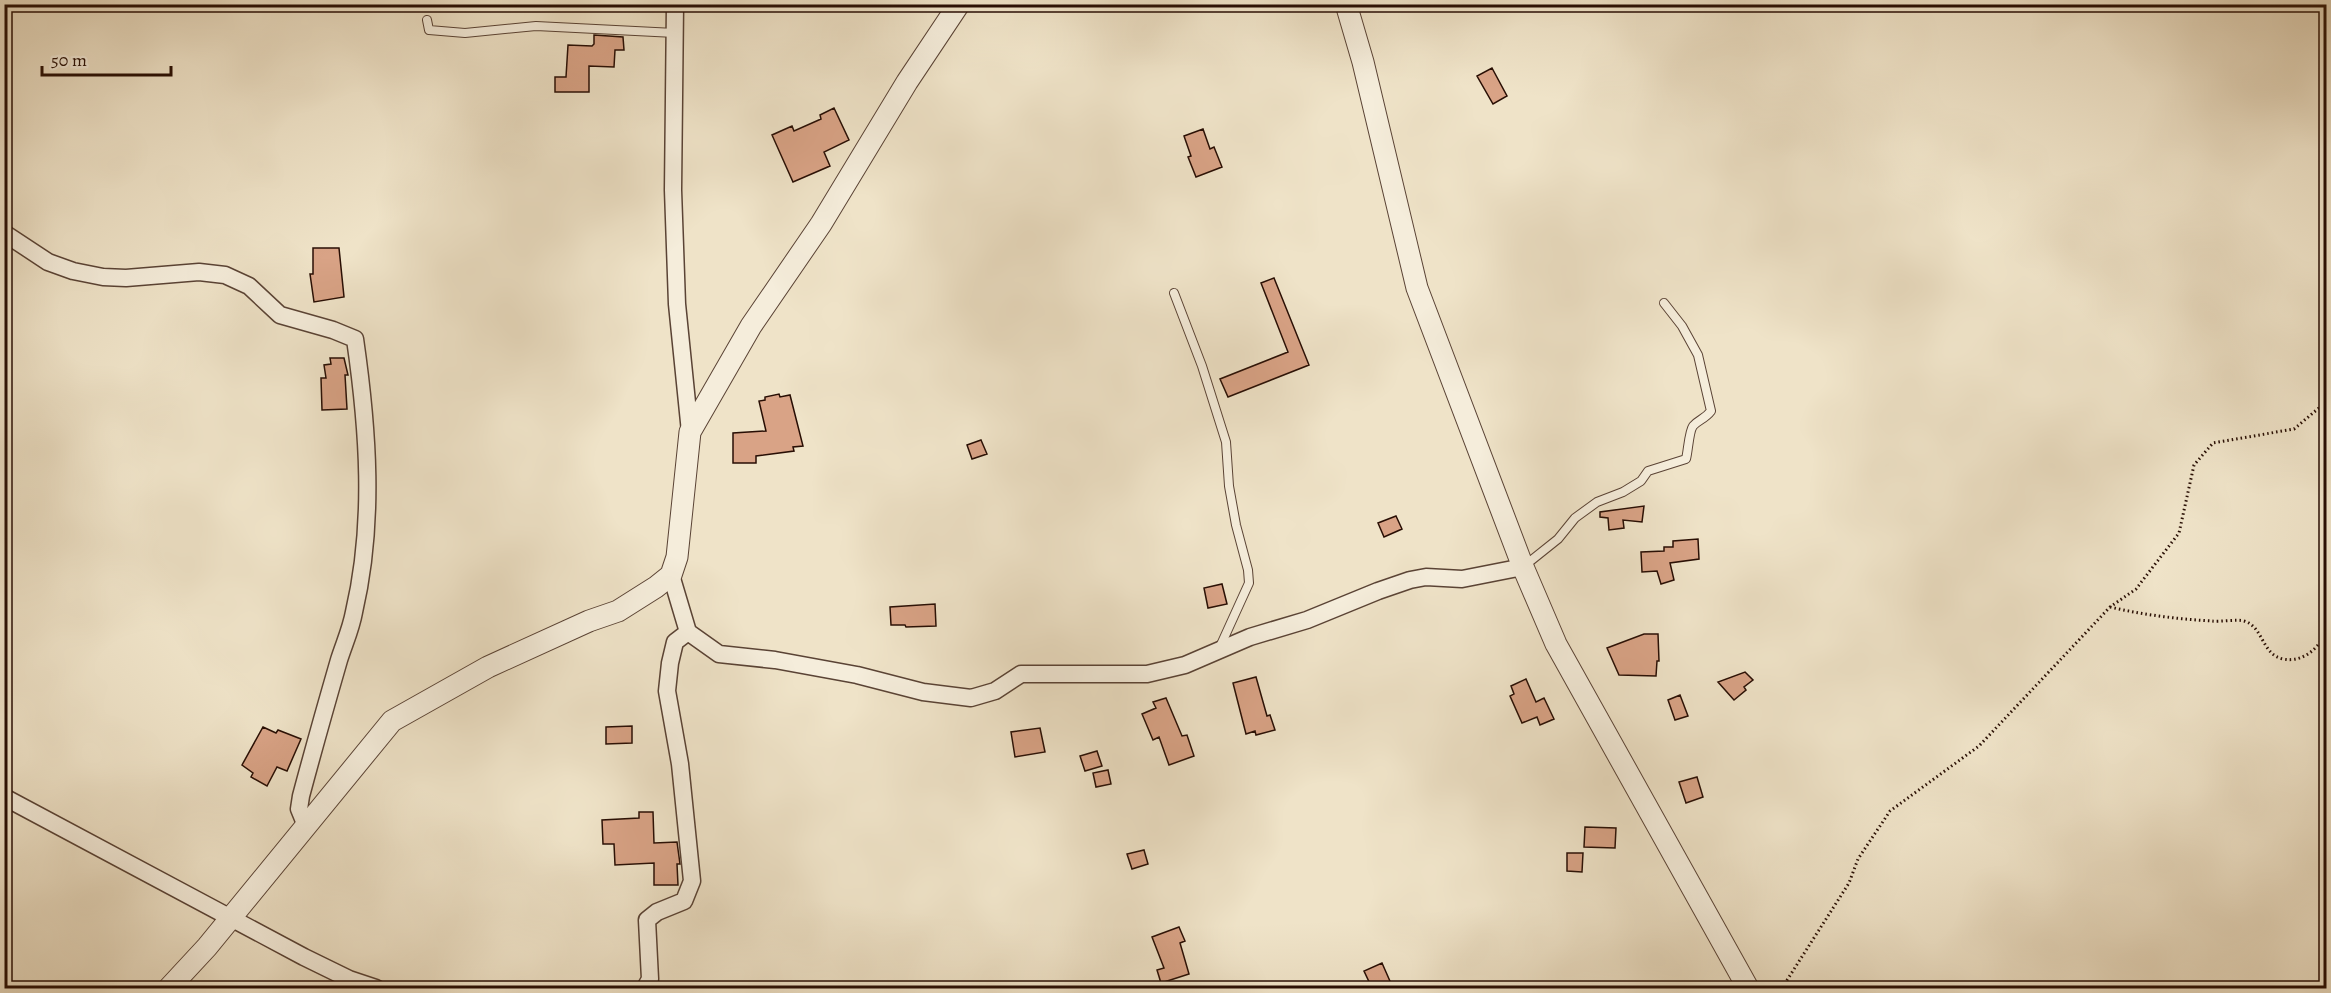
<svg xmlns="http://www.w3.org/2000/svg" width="2331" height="993" font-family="Alegreya,serif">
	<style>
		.building { fill: #d9a386; stroke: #280e04; stroke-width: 1.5 }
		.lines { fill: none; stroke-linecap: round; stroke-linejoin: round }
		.service-casing { stroke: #5a4335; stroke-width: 10 }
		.minor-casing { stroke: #5a4335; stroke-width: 19 }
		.tertiary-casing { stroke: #5a4335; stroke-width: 23 }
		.path { stroke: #280e04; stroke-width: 3; stroke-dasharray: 1.5 3; stroke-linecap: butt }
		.service { stroke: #f5eddb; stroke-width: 8 }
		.minor { stroke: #f5eddb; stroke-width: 16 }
		.tertiary { stroke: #f5eddb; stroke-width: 21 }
	</style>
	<rect width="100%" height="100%" fill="#efe3c8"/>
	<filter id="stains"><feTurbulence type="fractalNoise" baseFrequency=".00333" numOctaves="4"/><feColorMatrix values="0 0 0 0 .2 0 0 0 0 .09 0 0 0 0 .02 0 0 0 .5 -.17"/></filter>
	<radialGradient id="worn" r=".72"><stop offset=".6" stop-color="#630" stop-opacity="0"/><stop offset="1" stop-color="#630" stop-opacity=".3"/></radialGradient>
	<path class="building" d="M594,35L623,37L624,50H615L614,67L589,66V92H555V77H566L568,45L592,46L594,44Z
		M1492,68L1507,96L1493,104L1477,76Z
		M834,108L849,140L824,152L830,166L793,182L772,135L792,126L794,131L821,119L820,115Z
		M1203,129L1210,149L1214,147L1222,167L1196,177L1188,157L1191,156L1184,136Z
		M313,248H339L344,297L314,302L310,274H313Z
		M1274,278L1309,365L1228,397L1220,379L1288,352L1261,283Z
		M330,358H344L348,375H345L347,409L322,410L321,378H326L324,365L331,364Z
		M779,394L780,397L790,395L803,446L793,447L794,451L756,456V463H733V433L766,431L759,401L765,400V397Z
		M981,440L987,454L972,459L967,445Z
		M1644,506L1642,522L1623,520L1624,528L1609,530L1608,518L1600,517V512Z
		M1396,516L1402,529L1384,537L1378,523Z
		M1698,539L1699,559L1670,563L1674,580L1661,584L1657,571L1642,572L1641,552L1664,551V547H1673V541Z
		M1222,584L1227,604L1208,608L1204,588Z
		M935,604L936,626L906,627L905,625H891L890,607Z
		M1644,634H1658L1659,661H1657L1656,676L1619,675L1607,648Z
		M1745,672L1753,680L1744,687L1746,690L1734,700L1718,682Z
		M1256,677L1267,716L1270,715L1275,730L1256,735L1255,731L1246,734L1233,683Z
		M1526,679L1536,702L1544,698L1554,719L1540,725L1537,717L1522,723L1510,696L1514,694L1511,686Z
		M1680,695L1688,716L1675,720L1668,700Z
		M1166,698L1182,736L1187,735L1194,756L1169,765L1159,737L1153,740L1142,714L1156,708L1153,702Z
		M632,726V743L606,744V727Z
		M263,727L276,733L278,730L301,739L287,771L277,767L267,786L251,777L253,773L242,765Z
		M1040,728L1045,752L1015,757L1011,732Z
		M1097,751L1102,766L1085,771L1080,756Z
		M1108,770L1111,784L1096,787L1093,773Z
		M1697,777L1703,797L1686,803L1679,782Z
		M639,812H653L654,843L677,842L680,864H677L678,885H654V863L615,865L614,844H603L602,820L639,818Z
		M1585,827L1616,828L1615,848L1584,847Z
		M1144,850L1148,864L1132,869L1127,854Z
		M1567,853H1583L1582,872L1567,871Z
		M1179,927L1185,941L1180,943L1189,974L1161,983L1157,970L1164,968L1152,937Z
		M1382,963L1393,988H1372L1364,971Z"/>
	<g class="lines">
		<g class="service-casing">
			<path id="service" d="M427,20L429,30L465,33L536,26L675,33
				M1174,293L1202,366L1226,442L1229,486L1236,525L1248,570L1249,583L1219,649
				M1523,567L1558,539L1575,518L1597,502L1623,492L1641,481L1648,471L1686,459C1688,452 1689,431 1693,426C1698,420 1705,419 1711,411L1698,355L1682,326L1664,303"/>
		</g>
		<g class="minor-casing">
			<path id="minor" d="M675,4L673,190L677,304L690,432
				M4,233L48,262L73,271L103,277L126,278L199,272L225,275L249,286L280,315L333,330L355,339C368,429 375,522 354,612C351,629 344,644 339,660C326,705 313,751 301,796L299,809L306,826
				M671,575L688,632L719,654L775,660L857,675L923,692L971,698L995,691L1021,674H1147L1185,665L1250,637L1307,620L1378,591L1410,580L1426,577L1462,579L1523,567
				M4,797L304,957L349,979L376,988
				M645,988L650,979L647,920L657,912L684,901L692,881L680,764L667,691L670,663L675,642L688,632"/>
		</g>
		<g class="tertiary-casing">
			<path id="tertiary" d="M1346,4L1363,62L1417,288L1523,567L1556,644L1748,988
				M169,988L207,947L392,721L488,667L589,621L618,611L656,587L671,575L677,557L690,432L751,326L821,224L907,82L959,4"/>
		</g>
		<path class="path" d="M2110,607C2144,615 2177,619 2212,621C2220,622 2237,619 2244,621C2263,626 2262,655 2283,659C2303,663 2319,648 2326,632
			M1782,988L1849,883L1858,859L1890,811L1979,746L2110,607L2136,589L2179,533L2194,465L2213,443L2294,429L2326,402"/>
		<use href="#service" class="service"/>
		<use href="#minor" class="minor"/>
		<use href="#tertiary" class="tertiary"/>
	</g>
	<rect width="2331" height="993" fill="none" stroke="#efe3c8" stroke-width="24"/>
	<rect x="6" y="6" width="2319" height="981" fill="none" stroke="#280e04" stroke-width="3"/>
	<rect x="12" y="12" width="2307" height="969" fill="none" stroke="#280e04" stroke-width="1.5"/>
	<path d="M42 66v9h129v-9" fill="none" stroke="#280e04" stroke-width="3"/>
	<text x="51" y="66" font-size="18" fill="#280e04" stroke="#f5eddb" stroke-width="4.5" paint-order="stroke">50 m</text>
	<rect width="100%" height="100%" filter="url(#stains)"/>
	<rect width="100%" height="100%" fill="url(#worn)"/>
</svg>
